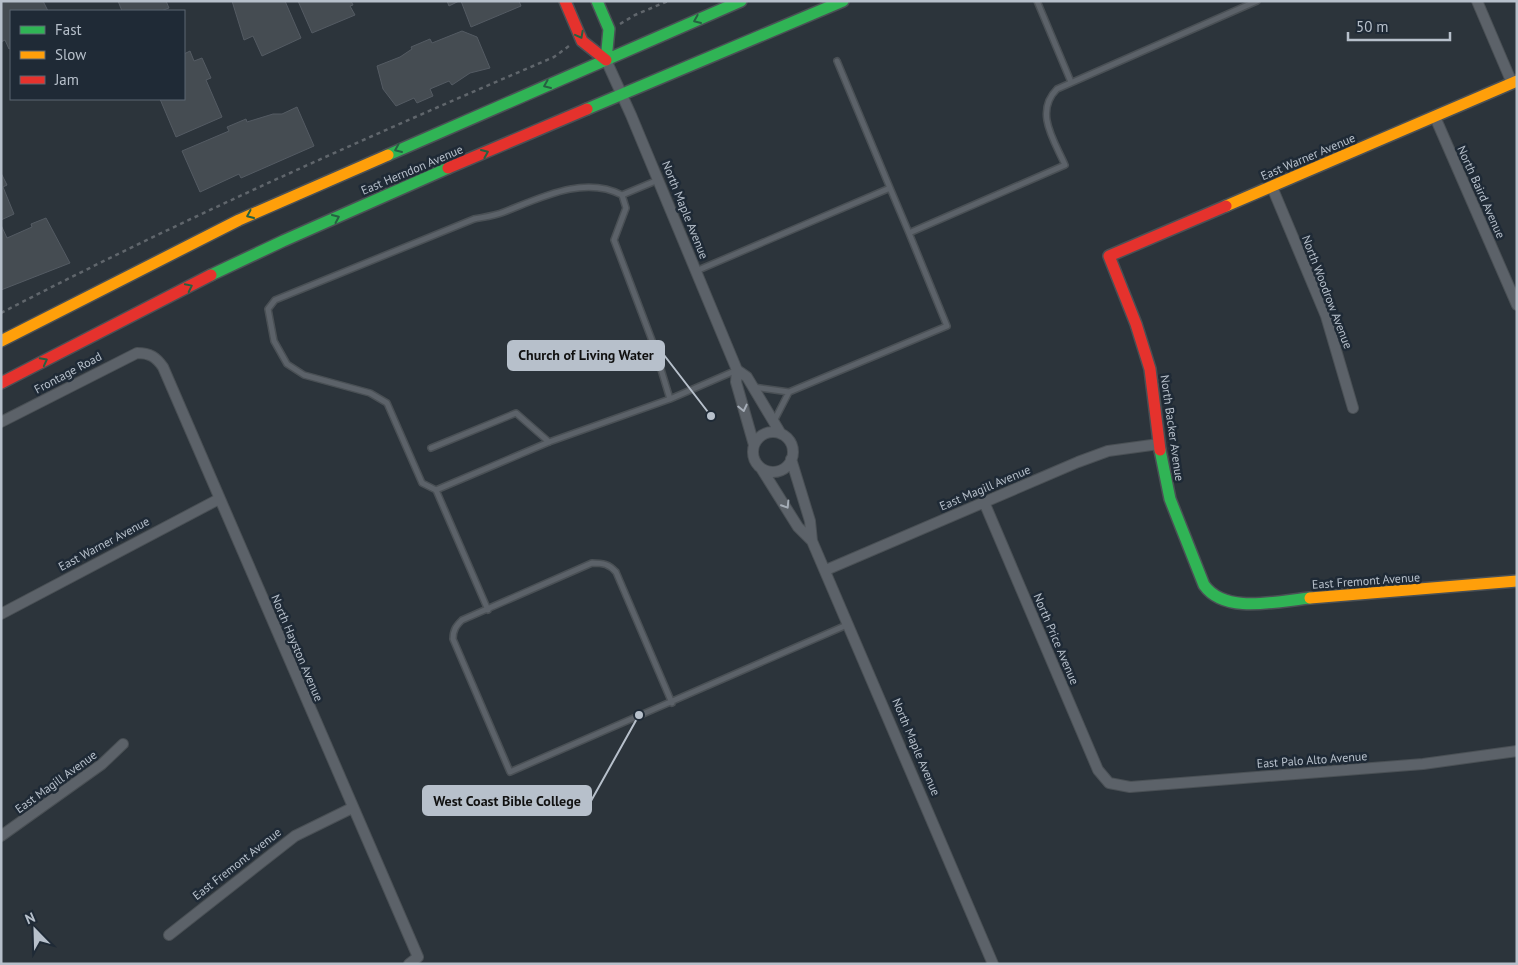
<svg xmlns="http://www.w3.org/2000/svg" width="1518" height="965" font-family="'PT Sans',sans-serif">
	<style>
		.building { fill: #454c52; stroke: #545b63 }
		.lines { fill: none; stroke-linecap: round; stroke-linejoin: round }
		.lane-casing { stroke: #4a5055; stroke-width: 8 }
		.street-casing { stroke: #4a5055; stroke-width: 12 }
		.fast-casing { stroke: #4a5055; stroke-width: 14 }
		.slow-casing { stroke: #4a5055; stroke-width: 14 }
		.jam-casing { stroke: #4a5055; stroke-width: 14 }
		.path { stroke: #60666c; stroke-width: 2.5; stroke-dasharray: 4 4; stroke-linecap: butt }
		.lane { stroke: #5c6269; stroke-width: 5 }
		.street { stroke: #5c6269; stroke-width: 10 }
		.fast { stroke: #30b455; stroke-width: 11 }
		.slow { stroke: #ff9f0a; stroke-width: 11 }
		.jam { stroke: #e5322d; stroke-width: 11 }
		.oneway { stroke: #266142 }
		.oneway2 { stroke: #a5adb7 }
		.labels { text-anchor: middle; stroke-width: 5; stroke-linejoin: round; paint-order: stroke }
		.street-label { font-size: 12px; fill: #b7c0cb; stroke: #1f2a36 }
		.leader { fill: none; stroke: #b7c0cb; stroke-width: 2 }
		.callout-dot { fill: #b7c0cb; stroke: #1f2a36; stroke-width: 2 }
		.callout { fill: #b7c0cb; stroke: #b7c0cb; stroke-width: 2 }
		.callout-label { font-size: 14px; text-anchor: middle; font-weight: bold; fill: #111 }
	</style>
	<rect width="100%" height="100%" fill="#2c343b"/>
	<path class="building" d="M1,1H43L48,11H11V48L9,49L5,40L1,42Z
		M118,1H166L169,8L161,11H122Z
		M232,1H285L301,38L262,56L253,36L244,40Z
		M298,1H351L353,5L350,6L355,15L312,33Z
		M447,1H459L449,6Z
		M461,1H519L521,6L471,27Z
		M462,31L477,37L490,68L470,73L452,85L449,81L430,89L433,96L417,103L414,98L396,106L383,89L377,66L400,57L412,49L411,47L430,39L432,43Z
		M190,51L194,61L202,58L211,78L206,80L222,117L176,137L160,99H184V54Z
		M297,107L314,146L241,178L239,174L200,192L182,151L229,131L227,127L246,119L247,122L273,114H282Z
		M1,173L7,185L3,187L14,214L1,220Z
		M46,218L70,263L1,290V225L7,238L32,227L31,224Z"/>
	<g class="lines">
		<g class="lane-casing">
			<path id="lane" d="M1037,1L1071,82
				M890,188L909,233
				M622,195L626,208L614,240L653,343L670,399
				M696,271L890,188L837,61
				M753,387L789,392L774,421
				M789,392L947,326L909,233L1065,165C1054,140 1034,112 1057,89L1257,1
				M431,448L516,413L549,442
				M436,490L549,442L670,399L737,370
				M488,610L436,490L422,483L387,403L370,393L304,375L287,364L274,341L268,309L275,300L474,219C484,217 494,216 504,212C540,198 584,175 622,195L658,180
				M672,703L616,572C609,564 603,563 592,563L462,620C456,626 453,630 453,639L510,772L849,624"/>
		</g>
		<g class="street-casing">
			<path id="street" d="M1477,1L1512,83
				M606,60L631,115L737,370L736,382L754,445
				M1435,117L1517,305
				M1272,187L1326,316L1353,408
				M737,370L747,377L781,434
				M1,422L137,353C150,353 156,357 163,367L418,957L409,964
				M753 452a20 20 0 1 1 40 0a20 20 0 1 1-40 0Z
				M791,459L810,521L812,541L993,964
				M761,468L798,527L812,541
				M984,502L1098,770L1109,783L1130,787L1423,764L1517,751
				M826,570L1078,462L1108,451L1159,444
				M1,614L219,499
				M1,836L102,764L123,744
				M169,935L295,836L352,808"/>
		</g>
		<g class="fast-casing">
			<path id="fast" d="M597,1L609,29L606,60
				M587,109L843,1
				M388,155L741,1
				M211,275L283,241L448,168
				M1160,450L1170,499L1204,585C1225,615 1278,601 1310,598"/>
		</g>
		<g class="slow-casing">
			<path id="slow" d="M1226,206L1517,81
				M1,341L239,220L388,155
				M1310,598L1517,581"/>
		</g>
		<g class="jam-casing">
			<path id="jam" d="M565,1L582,41L606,60
				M448,168L587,109
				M1,383L211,275
				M1160,450L1150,369L1136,324L1109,256L1226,206"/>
		</g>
		<path class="path" d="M620,24L635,15L668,1
			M1,313C182,219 367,137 554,57L569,46"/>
		<use href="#lane" class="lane"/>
		<use href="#street" class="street"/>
		<use href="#fast" class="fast"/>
		<use href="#slow" class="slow"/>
		<use href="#jam" class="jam"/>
	</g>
	<defs><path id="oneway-chevron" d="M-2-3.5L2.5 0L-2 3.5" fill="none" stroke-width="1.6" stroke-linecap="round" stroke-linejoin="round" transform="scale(1.25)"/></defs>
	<g class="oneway">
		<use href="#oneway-chevron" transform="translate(697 20) rotate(157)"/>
		<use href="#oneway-chevron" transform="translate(580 35) rotate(62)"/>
		<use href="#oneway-chevron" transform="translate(547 85) rotate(157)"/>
		<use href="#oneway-chevron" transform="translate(398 149) rotate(157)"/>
		<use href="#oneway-chevron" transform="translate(485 153) rotate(-23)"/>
		<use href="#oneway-chevron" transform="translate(250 215) rotate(156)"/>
		<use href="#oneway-chevron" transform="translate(336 218) rotate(-24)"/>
		<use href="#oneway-chevron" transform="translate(189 287) rotate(-26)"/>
		<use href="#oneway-chevron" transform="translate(44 361) rotate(-28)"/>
	</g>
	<g class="oneway2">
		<use href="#oneway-chevron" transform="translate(743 408) rotate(77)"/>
		<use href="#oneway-chevron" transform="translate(786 505) rotate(58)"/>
	</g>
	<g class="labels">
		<g class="street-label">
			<text transform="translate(1308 157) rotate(-23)" y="4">East Warner Avenue</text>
			<text transform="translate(412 170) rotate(-23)" y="4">East Herndon Avenue</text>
			<text transform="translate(1481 192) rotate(66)" y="4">North Baird Avenue</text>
			<text transform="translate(685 210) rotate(68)" y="4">North Maple Avenue</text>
			<text transform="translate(1327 292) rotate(69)" y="4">North Woodrow Avenue</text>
			<text transform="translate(68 373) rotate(-28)" y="4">Frontage Road</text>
			<text transform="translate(1172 428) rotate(82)" y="4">North Backer Avenue</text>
			<text transform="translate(985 488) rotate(-23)" y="4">East Magill Avenue</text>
			<text transform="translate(104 544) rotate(-28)" y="4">East Warner Avenue</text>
			<text transform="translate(1366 581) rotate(-4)" y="4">East Fremont Avenue</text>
			<text transform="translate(1056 639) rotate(67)" y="4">North Price Avenue</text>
			<text transform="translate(297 648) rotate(67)" y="4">North Hayston Avenue</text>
			<text transform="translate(916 747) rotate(67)" y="4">North Maple Avenue</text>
			<text transform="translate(1312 760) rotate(-4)" y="4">East Palo Alto Avenue</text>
			<text transform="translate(56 782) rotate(-36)" y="4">East Magill Avenue</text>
			<text transform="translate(237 864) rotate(-38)" y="4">East Fremont Avenue</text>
		</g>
	</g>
	<path class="leader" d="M711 416L664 355M639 715L591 801"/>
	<g class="callout-dot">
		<circle cx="711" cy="416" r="5"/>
		<circle cx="639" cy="715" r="5"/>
	</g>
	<g class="callout">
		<rect x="508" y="341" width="156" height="29" rx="5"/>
		<rect x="423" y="786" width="168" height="29" rx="5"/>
	</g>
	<g class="callout-label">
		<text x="586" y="360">Church of Living Water</text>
		<text x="507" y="806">West Coast Bible College</text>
	</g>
	<rect width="1518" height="965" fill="none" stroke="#b7c0cb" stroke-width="5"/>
	<rect x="10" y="10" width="175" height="90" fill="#1f2a36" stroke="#5c6672"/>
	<rect x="20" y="26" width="25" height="8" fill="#30b455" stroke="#5c6672"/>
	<text x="55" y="35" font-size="15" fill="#b7c0cb">Fast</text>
	<rect x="20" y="51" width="25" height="8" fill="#ff9f0a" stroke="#5c6672"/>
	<text x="55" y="60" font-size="15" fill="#b7c0cb">Slow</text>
	<rect x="20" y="76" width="25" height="8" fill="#e5322d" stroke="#5c6672"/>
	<text x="55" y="85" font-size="15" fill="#b7c0cb">Jam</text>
	<g transform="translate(35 930) rotate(337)" stroke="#1f2a36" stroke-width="4" paint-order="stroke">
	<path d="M0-4L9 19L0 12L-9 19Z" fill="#b7c0cb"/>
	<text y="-8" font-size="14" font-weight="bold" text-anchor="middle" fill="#b7c0cb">N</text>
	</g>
	<path d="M1348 32v8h102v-8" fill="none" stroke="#b7c0cb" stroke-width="2.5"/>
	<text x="1356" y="32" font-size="15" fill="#b7c0cb" stroke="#1f2a36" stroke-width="4" paint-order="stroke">50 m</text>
</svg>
